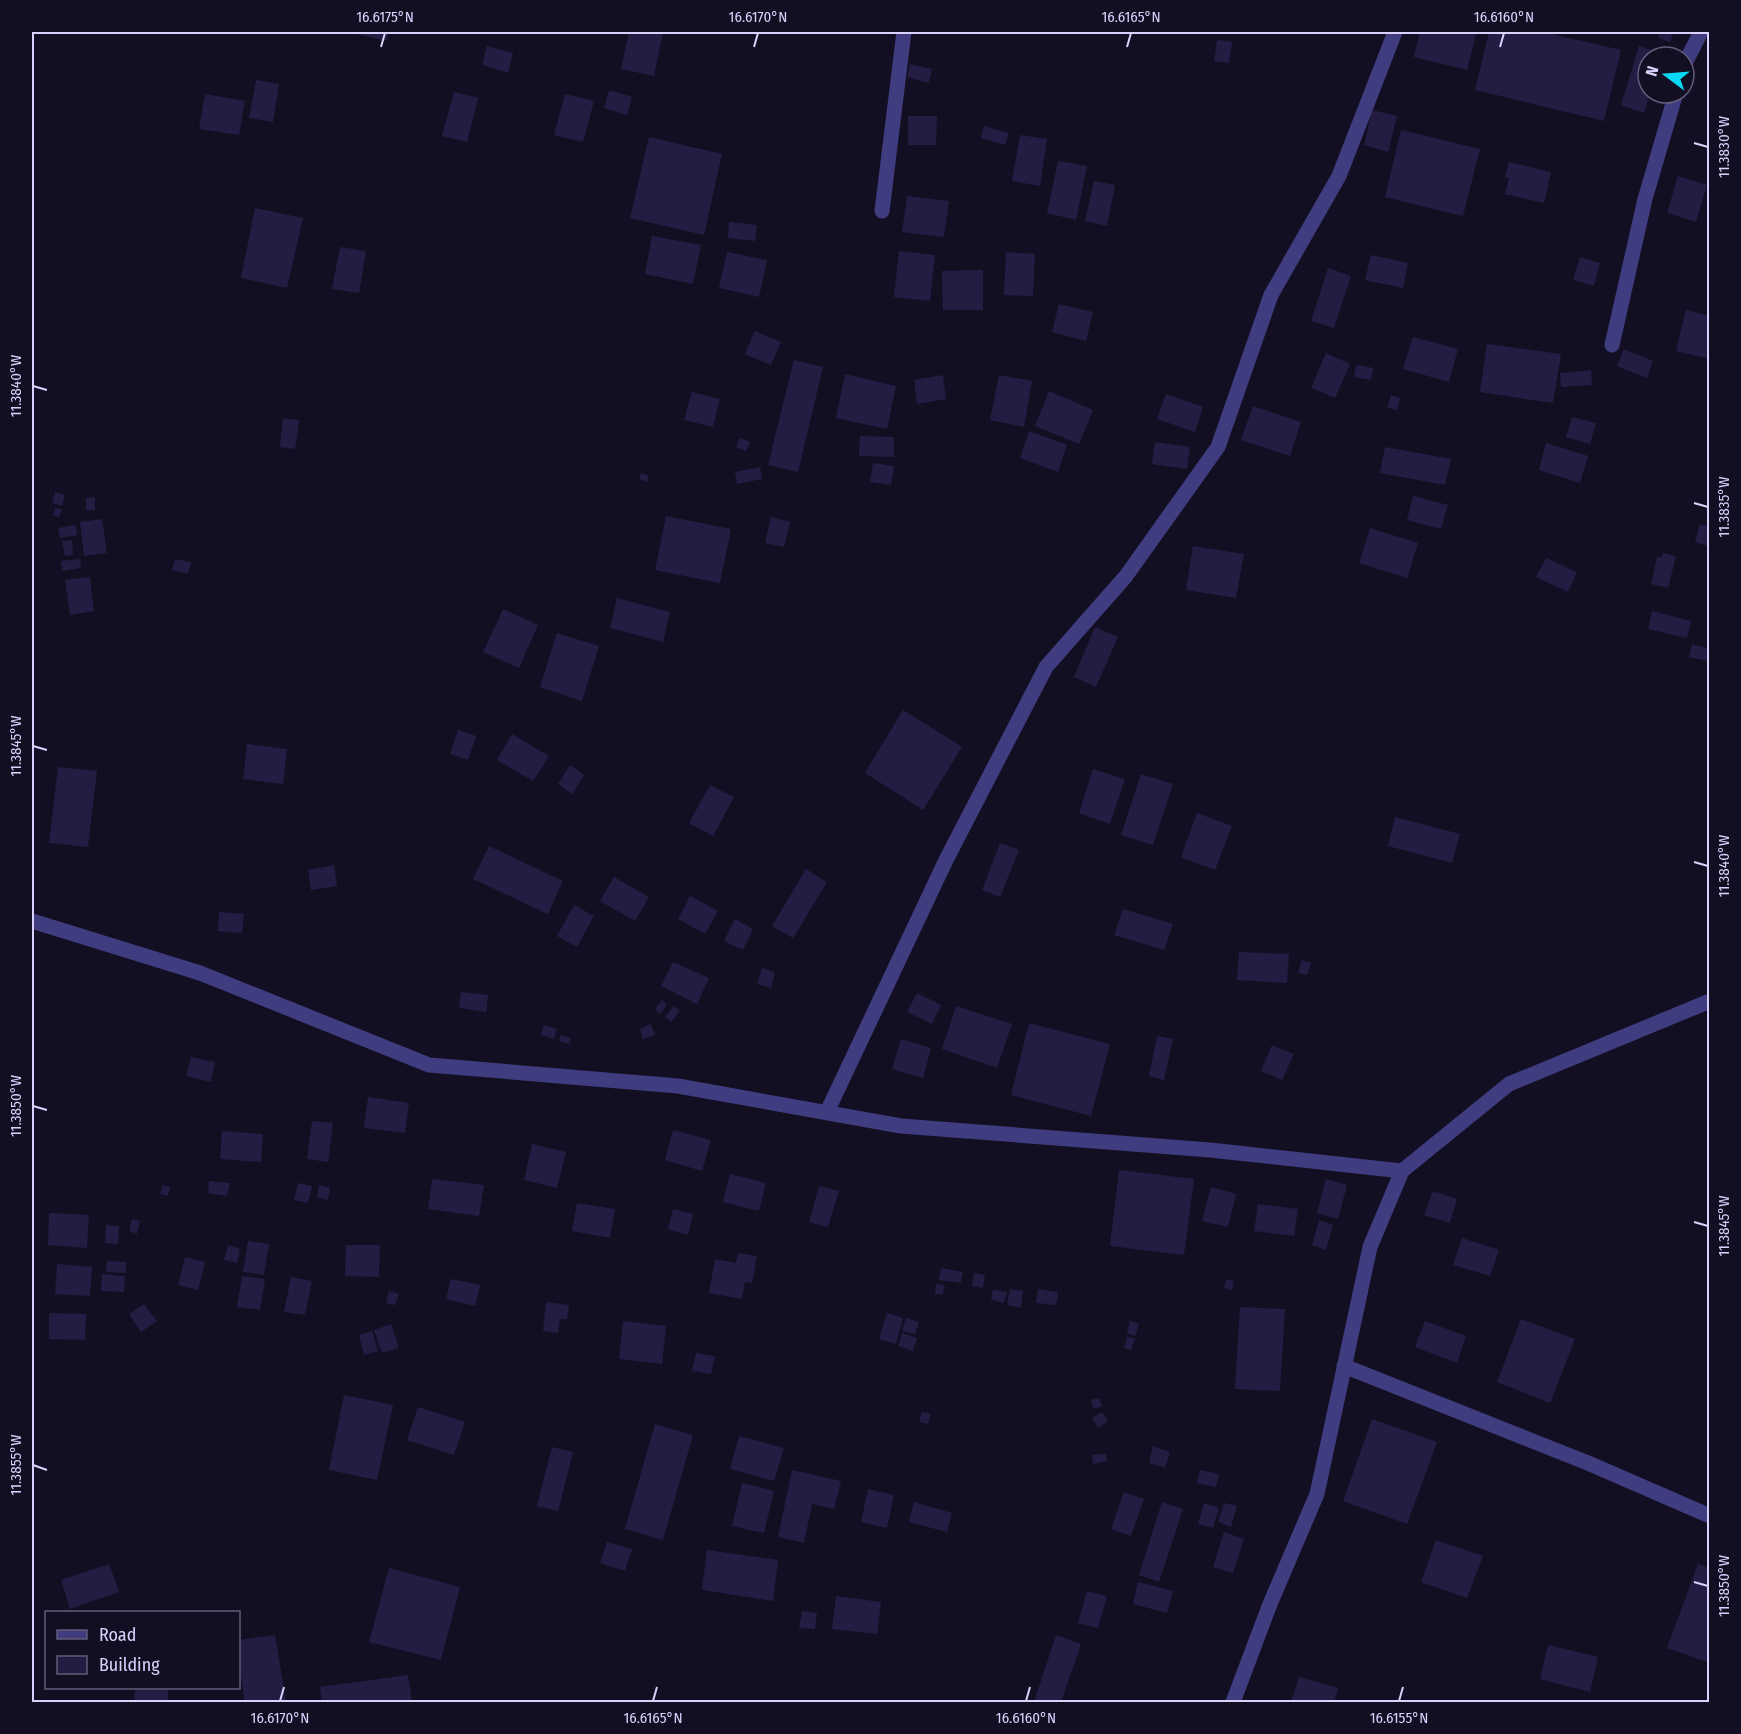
<svg xmlns="http://www.w3.org/2000/svg" width="1741" height="1734" font-family="'Fira Sans Condensed',sans-serif">
	<style>
		.building { fill: #241c43 }
		.lines { fill: none; stroke-linecap: round; stroke-linejoin: round }
		.minor { stroke: #403c80; stroke-width: 15 }
		.ticks { fill: none; stroke: #d8d2fd; stroke-width: 2 }
		.neatline { fill: none; stroke: #d8d2fd; stroke-width: 2 }
		.ticks-label { font-size: 15px; text-anchor: middle; fill: #d8d2fd }
	</style>
	<rect width="100%" height="100%" fill="#130f23"/>
	<path class="building" d="M348,32H389L387,41Z
		M629,32H663L654,76L621,69Z
		M1420,32H1464L1476,34L1467,70L1414,57Z
		M1489,32H1543L1621,50L1604,121L1475,90Z
		M1660,32H1674L1670,42L1658,38Z
		M1217,40L1232,42L1229,63L1214,61Z
		M487,46L513,53L508,73L482,65Z
		M1639,46L1661,53L1660,57H1648V93H1650L1644,113L1621,105Z
		M910,64L932,69L929,83L907,77Z
		M256,80L279,84L273,122L249,118Z
		M609,90L632,97L627,115L604,108Z
		M454,92L478,98L467,142L442,136Z
		M205,94L245,101L239,135L199,129Z
		M565,94L594,101L583,142L554,135Z
		M1372,110L1397,116L1388,152L1364,145Z
		M908,116H937L936,145H908Z
		M984,126L1009,133L1005,145L981,138Z
		M1401,130L1480,149L1463,216L1385,197Z
		M1020,135L1047,139L1040,186L1012,181Z
		M649,137L722,154L704,235L630,218Z
		M1058,161L1087,166L1076,220L1047,213Z
		M1509,162L1551,172L1544,203L1505,194L1509,178L1505,177Z
		M1678,176L1707,185L1696,222L1667,213Z
		M1094,181L1115,185L1107,226L1085,221Z
		M907,196L949,201L944,237L902,232Z
		M255,208L303,218L287,288L241,278Z
		M729,222L757,225L755,241L728,238Z
		M652,236L701,245L693,284L645,274Z
		M340,247L366,251L359,293L332,289Z
		M899,251L935,255L930,301L894,297Z
		M727,252L767,260L759,297L719,288Z
		M1006,252L1035,254L1033,296L1004,295Z
		M1371,255L1408,263L1403,288L1365,280Z
		M1580,257L1600,263L1594,286L1573,280Z
		M1328,268L1351,276L1334,328L1311,321Z
		M983,270V310H943L942,271Z
		M1059,304L1093,312L1086,341L1052,332Z
		M1686,310L1710,316V359L1676,351Z
		M755,331L781,342L771,365L745,354Z
		M1413,337L1458,349L1449,382L1403,369Z
		M1487,344L1561,354L1553,403L1480,392Z
		M1624,349L1653,361L1647,378L1617,366Z
		M1326,353L1350,364L1335,398L1311,388Z
		M794,360L823,367L798,472L768,465Z
		M1356,365L1373,368L1371,380L1354,377Z
		M1591,370L1592,385L1561,387L1560,373Z
		M845,374L896,386L887,429L836,418Z
		M943,375L946,399L917,404L914,380Z
		M999,375L1032,381L1024,427L990,420Z
		M1049,391L1093,410L1079,444L1035,426Z
		M692,392L720,399L713,427L684,420Z
		M1166,394L1203,407L1195,432L1157,419Z
		M1391,395L1400,398L1397,410L1387,407Z
		M1253,406L1301,422L1290,456L1241,440Z
		M1572,417L1596,423L1590,444L1566,437Z
		M283,418L299,420L295,449L280,447Z
		M1029,431L1067,445L1058,472L1020,458Z
		M860,436L894,437V457L859,456Z
		M740,438L750,442L746,451L736,447Z
		M1155,442L1190,447L1187,469L1152,464Z
		M1546,443L1588,456L1580,483L1539,470Z
		M1385,447L1451,459L1445,485L1380,473Z
		M873,463L894,466L891,485L870,482Z
		M760,467L762,479L737,484L735,472Z
		M641,473L649,476L647,482L639,479Z
		M55,492L65,495L62,506L52,503Z
		M1413,496L1448,505L1441,529L1407,520Z
		M95,497V510H86V498Z
		M55,508L62,509L59,517L53,516Z
		M666,516L731,529L720,583L655,570Z
		M771,517L790,522L784,547L765,543Z
		M102,519L107,553L84,556L80,522Z
		M1700,524L1710,527V547L1695,542Z
		M76,525L77,535L60,538L58,528Z
		M1370,528L1418,543L1407,578L1359,563Z
		M72,540L73,555L65,556L62,541Z
		M1193,546L1244,554L1236,598L1186,590Z
		M1663,553L1676,556L1668,588L1651,584L1657,557L1661,558Z
		M1546,558L1577,572L1568,592L1536,577Z
		M80,559L81,568L62,571L61,561Z
		M175,559L191,562L188,574L172,570Z
		M90,577L94,611L70,615L65,580Z
		M617,598L670,612L663,642L610,628Z
		M503,609L538,625L519,668L483,652Z
		M1652,611L1691,621L1687,638L1648,629Z
		M1095,627L1118,637L1096,687L1074,677Z
		M557,633L599,646L582,701L540,687Z
		M1692,644L1710,649L1708,661L1689,657Z
		M903,710L962,747L923,810L865,773Z
		M458,730L476,736L468,760L450,754Z
		M512,734L549,756L533,781L497,760Z
		M247,744L287,749L283,784L243,779Z
		M570,765L584,775L572,794L558,784Z
		M58,767L97,771L88,847L49,843Z
		M1093,769L1125,779L1110,824L1079,813Z
		M1141,774L1173,784L1153,845L1121,835Z
		M710,785L734,797L713,836L689,823Z
		M1197,813L1232,826L1215,870L1181,857Z
		M1395,817L1460,834L1452,863L1388,846Z
		M1000,843L1019,850L1000,897L982,890Z
		M489,846L563,881L548,914L473,879Z
		M334,865L337,886L311,890L308,870Z
		M806,869L827,882L793,938L772,926Z
		M614,877L649,897L635,921L600,901Z
		M690,896L718,911L705,934L678,919Z
		M574,905L594,916L577,947L557,936Z
		M1123,909L1173,924L1164,950L1114,935Z
		M219,912L244,914L242,933L218,931Z
		M735,919L753,929L743,950L724,941Z
		M1239,952L1289,954L1287,983L1237,980Z
		M1302,960L1311,963L1307,975L1298,973Z
		M673,962L709,978L697,1004L661,986Z
		M762,968L775,972L771,988L757,984Z
		M461,992L488,995L486,1012L459,1008Z
		M917,993L941,1005L932,1024L907,1012Z
		M662,1000L667,1005L660,1014L655,1009Z
		M674,1006L680,1011L671,1022L665,1017Z
		M956,1006L1012,1024L997,1068L942,1049Z
		M1029,1023L1110,1044L1091,1116L1011,1095Z
		M651,1024L655,1035L643,1039L640,1029Z
		M544,1025L557,1029L554,1039L541,1035Z
		M561,1035L571,1038L569,1044L559,1041Z
		M1157,1036L1173,1039L1164,1080L1149,1076Z
		M901,1039L931,1048L923,1078L892,1069Z
		M1272,1045L1294,1054L1282,1080L1261,1071Z
		M191,1057L215,1062L211,1082L186,1076Z
		M368,1097L409,1103L405,1133L364,1128Z
		M312,1121L333,1123L328,1162L307,1159Z
		M673,1130L711,1140L702,1171L665,1160Z
		M222,1131L263,1134L261,1162L220,1159Z
		M532,1144L566,1152L557,1188L524,1180Z
		M1119,1170L1194,1179L1184,1255L1110,1246Z
		M730,1174L766,1183L759,1211L723,1202Z
		M432,1179L484,1185L479,1216L428,1209Z
		M1326,1179L1347,1185L1338,1219L1317,1213Z
		M209,1181L230,1183L227,1196L208,1193Z
		M298,1183L312,1186L308,1203L294,1200Z
		M163,1185L170,1187L168,1196L160,1194Z
		M319,1185L330,1188L328,1200L317,1197Z
		M819,1186L839,1191L828,1227L809,1222Z
		M1211,1187L1236,1194L1228,1227L1202,1221Z
		M1433,1191L1457,1199L1450,1223L1424,1215Z
		M577,1203L615,1209L610,1238L572,1231Z
		M1258,1204L1298,1209L1294,1236L1254,1231Z
		M673,1209L693,1214L688,1235L668,1229Z
		M49,1213L89,1215L87,1248L48,1245Z
		M132,1219L140,1221L137,1234L129,1231Z
		M1319,1220L1333,1225L1326,1250L1312,1245Z
		M106,1225L119,1226L118,1244L105,1243Z
		M1462,1238L1499,1250L1490,1276L1453,1265Z
		M248,1241L269,1244L264,1275L243,1272Z
		M228,1245L240,1249L237,1263L224,1260Z
		M346,1245H380L379,1277L345,1276Z
		M738,1253L757,1256L752,1283L745,1282L742,1299L709,1293L715,1259L736,1263Z
		M185,1257L205,1262L198,1290L178,1285Z
		M107,1261L126,1262V1273L106,1272Z
		M57,1264L92,1267L90,1296L55,1294Z
		M941,1268L963,1272L961,1283L939,1280Z
		M974,1273L985,1275L983,1288L972,1286Z
		M102,1274L125,1276L124,1292L101,1291Z
		M242,1276L265,1279L260,1310L237,1307Z
		M291,1277L312,1281L305,1315L284,1312Z
		M451,1279L480,1285L475,1306L446,1299Z
		M1226,1279L1234,1281L1232,1290L1224,1288Z
		M936,1284L944,1285L943,1295L935,1294Z
		M1010,1289L1023,1291L1021,1308L1007,1305Z
		M1038,1289L1058,1292L1056,1305L1036,1303Z
		M993,1290L1007,1292L1004,1303L991,1300Z
		M389,1291L399,1294L395,1305L386,1303Z
		M546,1302L569,1305L567,1319H560L558,1333L543,1331Z
		M144,1304L157,1321L141,1332L129,1314Z
		M1240,1307L1285,1309L1280,1391L1235,1389Z
		M49,1313L86,1314L85,1340L49,1339Z
		M887,1313L903,1318L896,1344L879,1339Z
		M906,1318L919,1322L915,1334L902,1331Z
		M1521,1319L1575,1339L1550,1403L1497,1382Z
		M623,1321L666,1326L662,1364L619,1359Z
		M1130,1321L1139,1324L1135,1336L1127,1333Z
		M1425,1321L1466,1336L1457,1363L1415,1347Z
		M391,1324L399,1348L382,1353L374,1330Z
		M372,1331L378,1351L364,1355L359,1335Z
		M902,1333L917,1338L913,1351L898,1346Z
		M1127,1337L1135,1339L1131,1350L1124,1348Z
		M696,1353L715,1356L711,1374L692,1371Z
		M344,1395L393,1405L377,1480L329,1470Z
		M1099,1398L1102,1406L1093,1409L1091,1400Z
		M418,1407L465,1422L454,1455L407,1440Z
		M922,1412L931,1414L928,1424L919,1422Z
		M1102,1412L1108,1421L1098,1428L1092,1418Z
		M1372,1419L1437,1442L1407,1524L1343,1501Z
		M655,1424L693,1435L663,1540L625,1529Z
		M739,1436L784,1448L774,1481L730,1469Z
		M1153,1446L1170,1452L1165,1468L1149,1463Z
		M552,1447L573,1452L558,1511L537,1506Z
		M1106,1454L1107,1461L1093,1464L1092,1455Z
		M792,1470L841,1481L834,1509L812,1504L804,1543L778,1537Z
		M1200,1470L1219,1474L1216,1487L1197,1483Z
		M742,1483L774,1491L764,1533L732,1526Z
		M868,1489L894,1495L887,1528L861,1522Z
		M1124,1492L1144,1499L1131,1536L1111,1529Z
		M914,1502L952,1513L947,1532L909,1522Z
		M1162,1502L1183,1509L1159,1582L1139,1575Z
		M1204,1503L1219,1508L1213,1528L1198,1524Z
		M1224,1503L1237,1506L1231,1527L1218,1522Z
		M1224,1532L1244,1539L1233,1573L1213,1567Z
		M1436,1540L1483,1556L1467,1598L1421,1582Z
		M607,1542L632,1549L625,1571L600,1563Z
		M707,1550L778,1560L773,1601L702,1590Z
		M109,1564L119,1592L70,1609L61,1580Z
		M1698,1564L1710,1568V1663L1667,1648Z
		M389,1568L460,1587L441,1660L369,1642Z
		M1138,1582L1173,1591L1167,1613L1133,1604Z
		M1087,1591L1107,1596L1098,1628L1078,1623Z
		M836,1596L881,1602L877,1634L832,1629Z
		M802,1611L817,1613L815,1629L799,1628Z
		M275,1635L286,1702H245L238,1659V1640Z
		M1056,1635L1081,1644L1061,1702H1034Z
		M1548,1645L1598,1657L1590,1692L1540,1679Z
		M408,1675L412,1702H322L320,1687Z
		M1299,1677L1338,1688L1334,1702H1291Z
		M135,1688H168V1702H134Z"/>
	<g class="lines">
		<path class="minor" d="M1684,65L1701,32
			M882,211L904,32
			M1612,345L1645,199L1676,93
			M32,921L200,973L429,1065L678,1086L901,1126L1210,1150L1402,1171
			M827,1112L946,860L1046,667L1126,576L1218,447L1271,295L1339,176L1395,32
			M1344,1366L1588,1463L1710,1516
			M1233,1702L1270,1604L1317,1494L1370,1247L1402,1171L1509,1084L1710,1001"/>
	</g>
	<path class="ticks" d="M381,47L385,33M754,47L758,33M1127,47L1131,33M1500,47L1504,33M1694,143L1708,147M33,386L47,390M1694,503L1708,507M33,746L47,750M1694,862L1708,866M33,1106L47,1110M1694,1222L1708,1226M33,1465L47,1470M1694,1582L1708,1586M280,1701L284,1687M653,1701L657,1687M1026,1701L1030,1687M1399,1701L1403,1687"/>
	<rect width="1741" height="1734" fill="none" stroke="#130f23" stroke-width="66"/>
	<rect x="45" y="1611" width="195" height="78" fill="#130f23" stroke="#625d7a" stroke-width="1.5"/>
	<rect x="57" y="1630" width="30" height="9" fill="#403c80" stroke="#625d7a" stroke-width="1.5"/>
	<text x="99" y="1641" font-size="18" fill="#d8d2fd">Road</text>
	<rect x="57" y="1656" width="30" height="18" fill="#241c43" stroke="#625d7a" stroke-width="1.5"/>
	<text x="99" y="1671" font-size="18" fill="#d8d2fd">Building</text>
	<g transform="translate(1666 75) rotate(286)"><circle r="28" fill="#130f23" stroke="#625d7a" stroke-width="1.5"/>
	<path d="M0-4.5L10 22L0 15L-10 22Z" fill="#09d7f3"/>
	<text y="-9" font-size="16" font-weight="bold" text-anchor="middle" fill="#d8d2fd">N</text>
	</g>
	<rect x="33" y="33" width="1675" height="1668" class="neatline"/>
	<g class="ticks-label">
		<text x="385" y="22">16.6175°N</text>
		<text x="758" y="22">16.6170°N</text>
		<text x="1131" y="22">16.6165°N</text>
		<text x="1504" y="22">16.6160°N</text>
		<text transform="translate(1724 147) rotate(-90)" y="5">11.3830°W</text>
		<text transform="translate(16 386) rotate(-90)" y="5">11.3840°W</text>
		<text transform="translate(1724 507) rotate(-90)" y="5">11.3835°W</text>
		<text transform="translate(16 746) rotate(-90)" y="5">11.3845°W</text>
		<text transform="translate(1724 866) rotate(-90)" y="5">11.3840°W</text>
		<text transform="translate(16 1106) rotate(-90)" y="5">11.3850°W</text>
		<text transform="translate(1724 1226) rotate(-90)" y="5">11.3845°W</text>
		<text transform="translate(16 1465) rotate(-90)" y="5">11.3855°W</text>
		<text transform="translate(1724 1586) rotate(-90)" y="5">11.3850°W</text>
		<text x="280" y="1723">16.6170°N</text>
		<text x="653" y="1723">16.6165°N</text>
		<text x="1026" y="1723">16.6160°N</text>
		<text x="1399" y="1723">16.6155°N</text>
	</g>
</svg>
